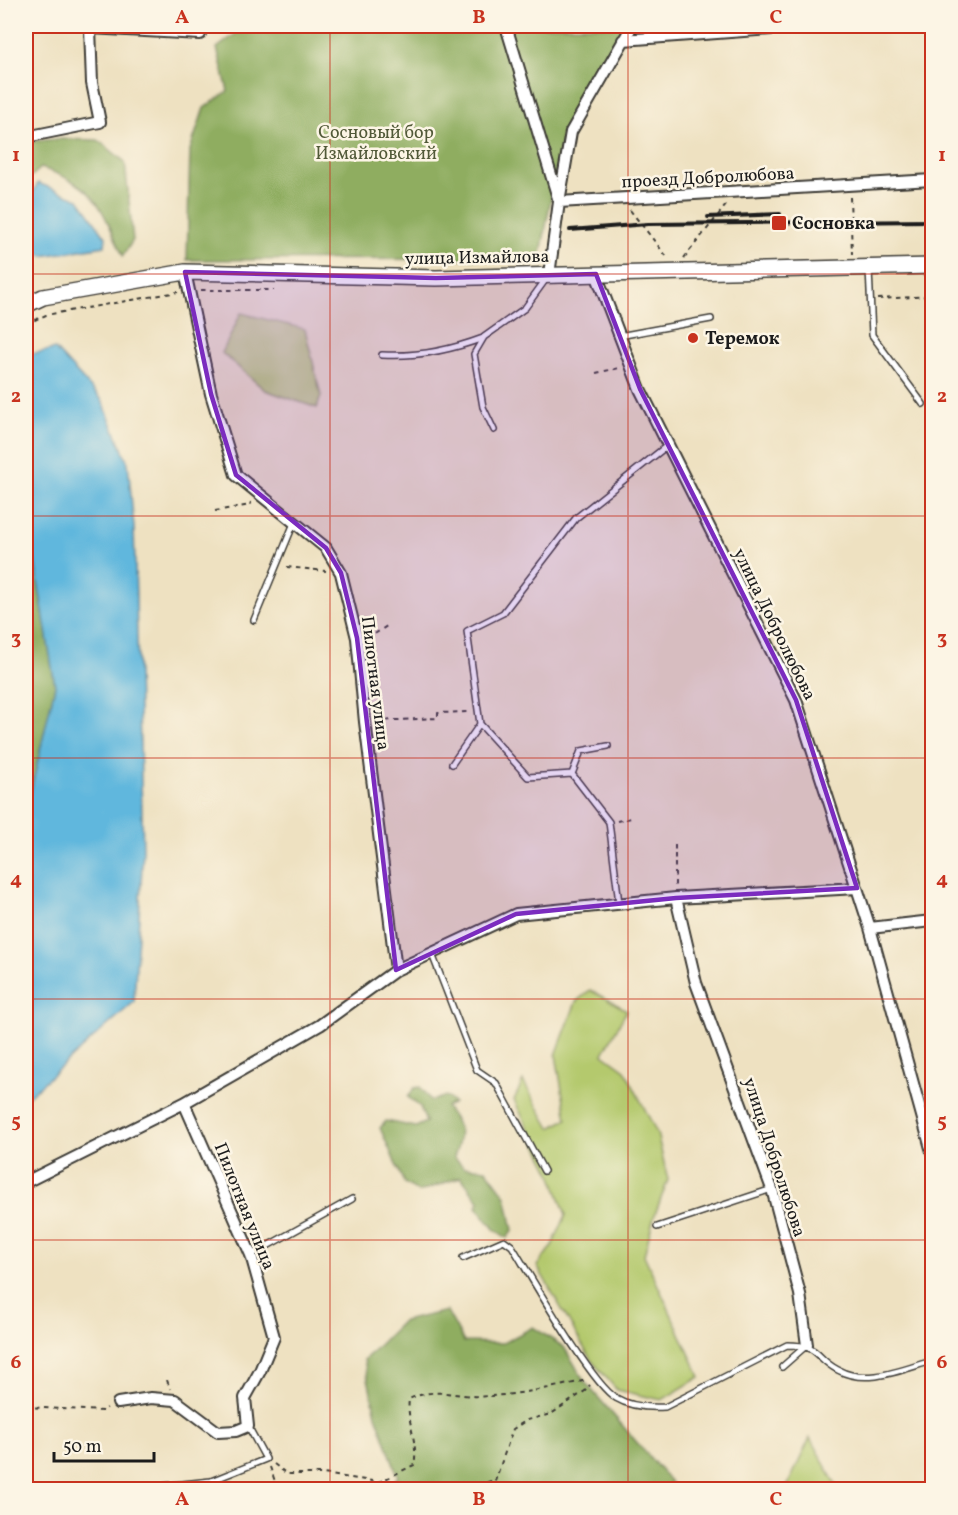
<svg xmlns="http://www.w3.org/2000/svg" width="958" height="1515" font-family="Vollkorn,serif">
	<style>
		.green { fill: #b4c96d; stroke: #687244; stroke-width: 1.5 }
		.forest { fill: #8fad60; stroke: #56643e; stroke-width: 1.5 }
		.water { fill: #60b7dd; stroke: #3e6a7c; stroke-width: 1.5 }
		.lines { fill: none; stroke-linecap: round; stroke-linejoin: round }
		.service-casing { stroke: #3c3a35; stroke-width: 8 }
		.minor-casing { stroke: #3c3a35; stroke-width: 14 }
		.secondary-casing { stroke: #3c3a35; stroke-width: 18 }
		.path { stroke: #3c3a35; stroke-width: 2; stroke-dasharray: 4.5 4.5; stroke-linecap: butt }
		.service { stroke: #fff; stroke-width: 5 }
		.minor { stroke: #fff; stroke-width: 10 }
		.secondary { stroke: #fff; stroke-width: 15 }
		.rail { stroke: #1c1c1c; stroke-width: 4 }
		.marked { fill: #7b2cbf; fill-opacity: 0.2; stroke: #7b2cbf; stroke-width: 4.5; stroke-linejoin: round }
		.grid { fill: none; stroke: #c8321e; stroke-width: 1.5; stroke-opacity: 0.55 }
		.poi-dot { fill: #c8321e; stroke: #fcf5e5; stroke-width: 2 }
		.labels { text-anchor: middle; stroke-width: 5; stroke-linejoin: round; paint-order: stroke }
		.park-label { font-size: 18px; fill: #515938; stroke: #fcf5e5 }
		.street-label { font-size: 18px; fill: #1c1c1c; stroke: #fcf5e5 }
		.poi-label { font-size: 18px; font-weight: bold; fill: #1c1c1c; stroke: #fcf5e5; text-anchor: start }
		.neatline { fill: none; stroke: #c8321e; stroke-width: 2 }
		.grid-label { font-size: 20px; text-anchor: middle; font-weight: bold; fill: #c8321e }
	</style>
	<rect width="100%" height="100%" fill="#fcf5e5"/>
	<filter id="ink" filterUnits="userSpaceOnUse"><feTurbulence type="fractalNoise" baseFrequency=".0167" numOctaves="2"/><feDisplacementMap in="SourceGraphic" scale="12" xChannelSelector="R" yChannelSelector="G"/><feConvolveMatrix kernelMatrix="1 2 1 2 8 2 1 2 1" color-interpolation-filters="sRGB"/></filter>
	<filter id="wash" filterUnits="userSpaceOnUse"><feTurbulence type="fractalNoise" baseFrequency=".008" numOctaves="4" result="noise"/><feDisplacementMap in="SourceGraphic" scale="24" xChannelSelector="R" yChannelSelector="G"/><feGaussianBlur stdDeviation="1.35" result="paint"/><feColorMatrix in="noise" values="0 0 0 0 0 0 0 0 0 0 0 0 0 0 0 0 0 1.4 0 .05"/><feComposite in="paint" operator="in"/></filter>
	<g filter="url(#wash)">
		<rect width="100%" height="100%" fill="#eee1c1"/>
		<path class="green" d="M241,313L305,329L321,396L317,408L265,390L222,353Z
			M590,990L627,1010L603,1054L625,1070L657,1133L668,1180L654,1217L644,1255L700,1377L662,1400L617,1390L591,1360L537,1266L552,1246L566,1215L550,1171L514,1100L523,1081L550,1128L567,1119L556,1055L576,1002Z
			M810,1438L838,1489H786Z"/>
		<path class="forest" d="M246,26H624L563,132L540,259L187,260L190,150L204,108L228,91L217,48Z
			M57,139L98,140L125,162L133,240L123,256C100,206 98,186 41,168L26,181V142Z
			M26,507L55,686L26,812Z
			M420,1087L431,1101L446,1096L454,1103L446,1107C462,1129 463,1132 454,1157L464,1167L486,1169L506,1196L513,1230L507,1238L494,1229L477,1207L479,1201L461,1177L419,1192L404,1183L380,1128L386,1121L416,1127L426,1122L420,1107L408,1097L414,1088Z
			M447,1311L464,1342L503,1343L533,1327L564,1347L585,1382L677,1489H337L390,1486L398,1476L376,1415L364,1360L403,1321Z"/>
		<path class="water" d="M38,183L79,199L106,237L105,246L43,256L27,247V204Z
			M55,349L102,400L128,463L134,527L143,850L134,1002L26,1098V812L55,686L26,507V355Z"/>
	</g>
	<g filter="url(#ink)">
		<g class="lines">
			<g class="service-casing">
				<path id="service" d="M869,269L872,335L923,404
					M619,336L711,319
					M382,355C416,357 451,350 483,338
					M494,430L483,407L474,354L484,337L525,308L546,279
					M254,620L294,523
					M452,764L480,724
					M572,774L581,751L608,746
					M619,903L609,822L572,774L528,777L480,724L467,631L503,613L576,518L668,445
					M432,954L477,1070L496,1083L544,1171
					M657,1227L772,1189
					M251,1255L352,1199
					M463,1258L504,1240L512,1246C530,1275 592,1385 616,1398C631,1407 648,1408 665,1407L787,1345C822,1345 813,1357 838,1370C867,1386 903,1369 932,1361
					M782,1367L807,1345
					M154,1487L211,1481L266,1459L248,1426"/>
			</g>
			<g class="minor-casing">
				<path id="minor" d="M506,26L558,198
					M623,40L810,26
					M26,137L100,122L92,83L90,28L200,34L201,26
					M559,202L571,132L632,26
					M185,272L211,394L236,475L326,548L341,573L357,638L365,722L396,970
					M596,274L640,389L796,700L870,928L932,1152
					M549,275L559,202L932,180
					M676,898L696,983L772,1189L800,1294L807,1345
					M870,928L932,921
					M26,1182L184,1103L320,1025L396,970L516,914L676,898L857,888
					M118,1403L151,1398L175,1400L218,1432L236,1431L248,1426L245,1398L260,1371L274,1337L251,1255L184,1103"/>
			</g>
			<g class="secondary-casing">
				<path id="secondary" d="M26,305L43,297L185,272L436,278L932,266"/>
			</g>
			<path class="path" d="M850,197L852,254
				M630,210L667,257
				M684,258L727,204
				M201,290H274
				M878,299L932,296
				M26,324L46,315L178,292
				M596,373L619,368
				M215,511L250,505L251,502
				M287,567L326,571
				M370,641L373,635L390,624
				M377,721L438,718V713L469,712
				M617,821L631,818
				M675,845V887
				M167,1380L170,1389
				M26,1407L102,1411L107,1408
				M274,1464L287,1474H323L379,1482L414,1465C419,1443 406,1421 409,1399C439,1385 461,1399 491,1396C522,1394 556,1387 587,1380
				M270,1467L278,1490
				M379,1482L389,1490
				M461,1490L494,1480
				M492,1490L513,1429L527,1420L551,1414L585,1391L590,1385"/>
			<use href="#service" class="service"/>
			<use href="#minor" class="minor"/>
			<use href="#secondary" class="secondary"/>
			<path class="rail" d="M708,217L780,214
				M570,230L648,224L932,221"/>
		</g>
	</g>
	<path class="marked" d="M185,272L436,278L596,274L640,389L796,700L857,888L676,898L516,914L396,970L357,638L341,573L326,548L236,475L211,394Z"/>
	<path class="grid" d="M330,26V1490M628,26V1490M26,274H932M26,516H932M26,758H932M26,999H932M26,1240H932"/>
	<g class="poi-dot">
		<rect x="771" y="215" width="16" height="16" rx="3"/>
		<circle cx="693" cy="338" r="6"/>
	</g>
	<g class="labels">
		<g class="park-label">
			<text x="376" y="138">Сосновый бор<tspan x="376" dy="21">Измайловский</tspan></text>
		</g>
		<g class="street-label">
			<text transform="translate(708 177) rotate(-3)" y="6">проезд Добролюбова</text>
			<text transform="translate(477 257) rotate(-1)" y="6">улица Измайлова</text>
			<text transform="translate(775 624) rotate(64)" y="6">улица Добролюбова</text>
			<text transform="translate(376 683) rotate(83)" y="6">Пилотная улица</text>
			<text transform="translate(775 1157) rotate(72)" y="6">улица Добролюбова</text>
			<text transform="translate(245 1206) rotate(68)" y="6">Пилотная улица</text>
		</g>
		<g class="poi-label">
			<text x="792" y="229">Сосновка</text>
			<text x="705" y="344">Теремок</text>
		</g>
	</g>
	<rect width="958" height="1515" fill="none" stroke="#fcf5e5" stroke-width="66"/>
	<path d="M54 1452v9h100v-9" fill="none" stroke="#1c1c1c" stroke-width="3"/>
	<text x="63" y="1452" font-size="18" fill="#1c1c1c" stroke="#fcf5e5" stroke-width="4.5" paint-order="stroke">50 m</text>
	<rect x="33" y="33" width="892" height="1449" class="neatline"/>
	<g class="grid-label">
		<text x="182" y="23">A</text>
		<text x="479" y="23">B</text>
		<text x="776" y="23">C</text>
		<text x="16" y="161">1</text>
		<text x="942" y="161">1</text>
		<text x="16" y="402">2</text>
		<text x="942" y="402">2</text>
		<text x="16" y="644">3</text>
		<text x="942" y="644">3</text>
		<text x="16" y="885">4</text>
		<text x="942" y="885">4</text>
		<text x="16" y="1127">5</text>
		<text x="942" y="1127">5</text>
		<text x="16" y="1368">6</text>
		<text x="942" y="1368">6</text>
		<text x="182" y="1505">A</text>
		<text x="479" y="1505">B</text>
		<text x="776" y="1505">C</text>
	</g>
</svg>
